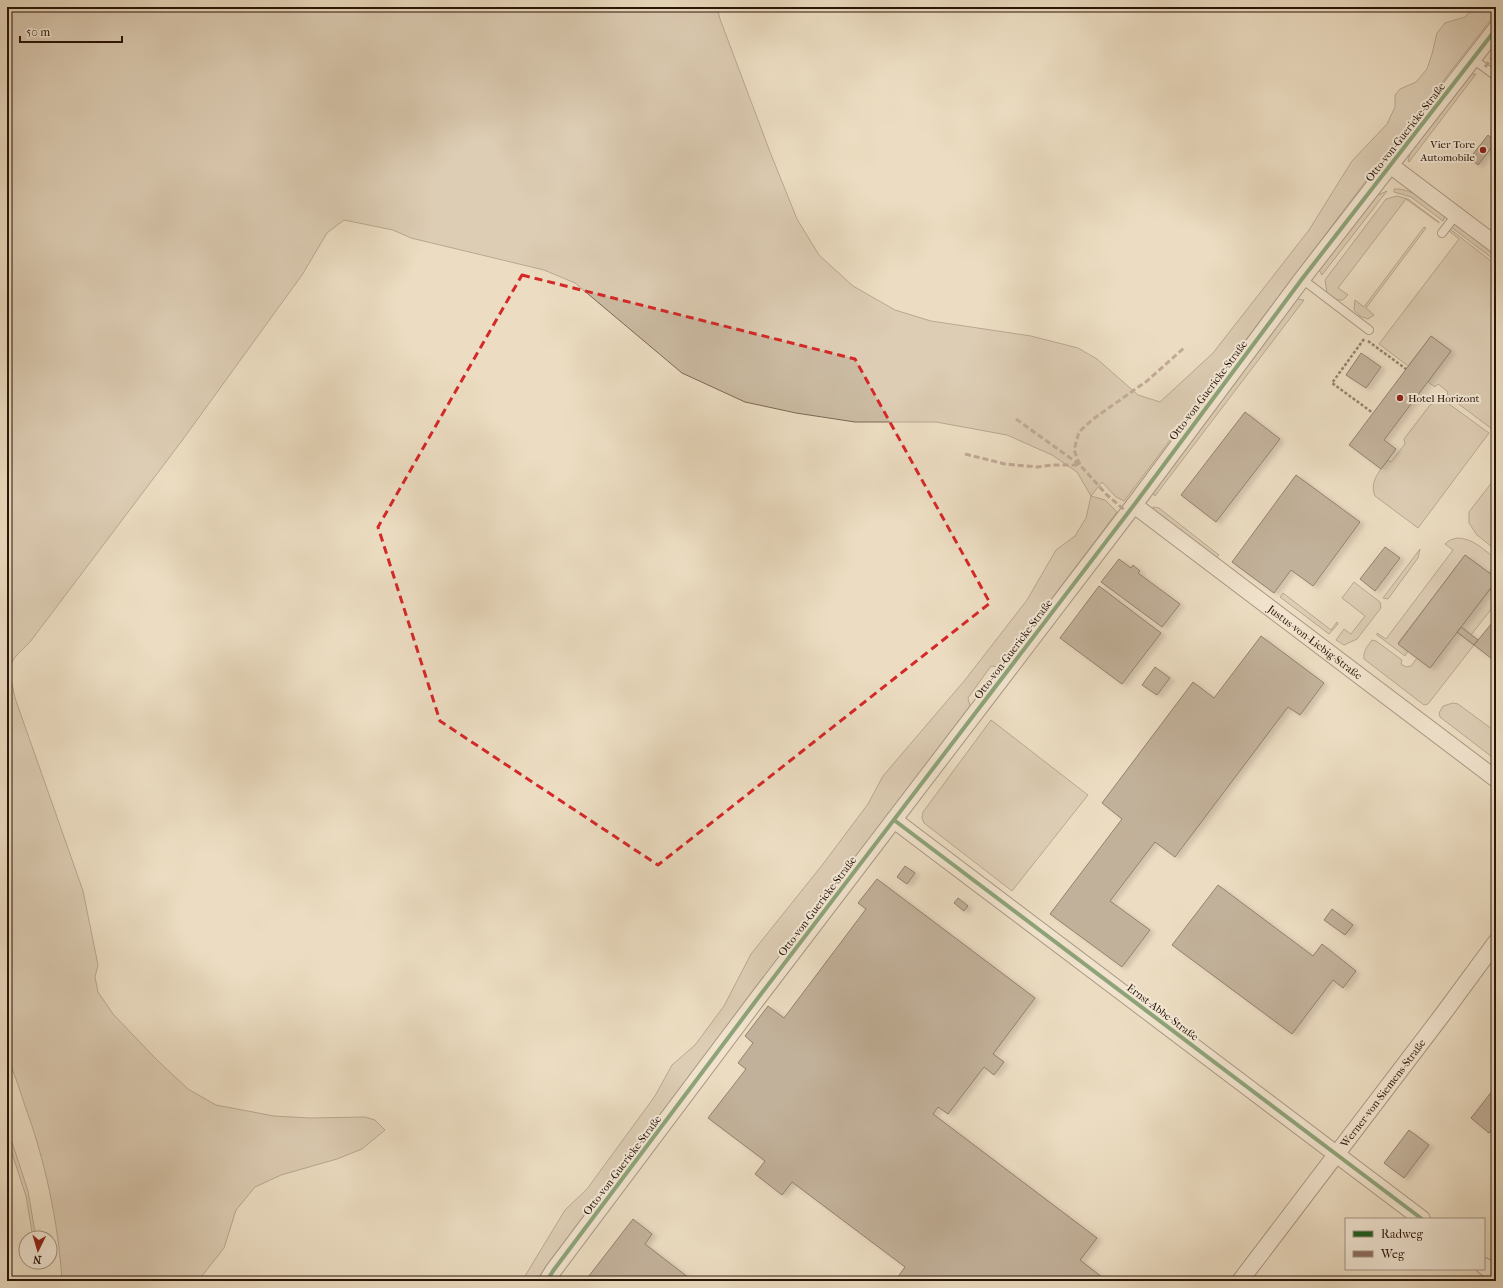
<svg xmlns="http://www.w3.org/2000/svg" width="1503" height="1288" font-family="'IM FELL French Canon',serif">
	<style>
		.green { fill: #cbbba2; stroke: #7a6854 }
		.building { fill: #8f7d68; stroke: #2a1406; filter: url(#shadow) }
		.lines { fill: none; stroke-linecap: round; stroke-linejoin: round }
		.lane-casing { stroke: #5a4635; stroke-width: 10 }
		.street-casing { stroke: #5a4635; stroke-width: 18 }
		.path { stroke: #2a1406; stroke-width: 2.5; stroke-dasharray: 3 2; stroke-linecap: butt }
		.lane { stroke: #f3e9d7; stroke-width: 8 }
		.street { stroke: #f3e9d7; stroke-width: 16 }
		.quiet { stroke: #8d6e63; stroke-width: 3; stroke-dasharray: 6 3; stroke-linecap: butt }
		.cycleway-casing { stroke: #f3e9d7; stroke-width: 6 }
		.cycleway { stroke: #1b5e20; stroke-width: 4 }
		.marked { fill: none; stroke: #d62828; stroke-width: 3; stroke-dasharray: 8 5; stroke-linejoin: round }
		.poi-dot { fill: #8f2418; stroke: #f3e9d7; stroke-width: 1.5 }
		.labels { text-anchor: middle; stroke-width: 4; stroke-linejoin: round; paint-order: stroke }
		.street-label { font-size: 11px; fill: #2a1406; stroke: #f3e9d7 }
		.poi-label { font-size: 11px; fill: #2a1406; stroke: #f3e9d7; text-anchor: end }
	</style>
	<defs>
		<filter id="shadow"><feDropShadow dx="4.5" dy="2.5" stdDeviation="2" flood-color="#0004"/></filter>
	</defs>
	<rect width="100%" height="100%" fill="#ecddc2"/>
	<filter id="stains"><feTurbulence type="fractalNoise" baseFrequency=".005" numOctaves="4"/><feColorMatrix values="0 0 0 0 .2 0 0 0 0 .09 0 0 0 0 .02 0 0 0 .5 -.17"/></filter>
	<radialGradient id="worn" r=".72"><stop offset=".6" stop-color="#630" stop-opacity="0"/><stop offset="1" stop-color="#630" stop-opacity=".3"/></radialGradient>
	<path class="green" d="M7,7H717L720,19L770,152L797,219L819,255L853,286L895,310L931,321L1031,336L1078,348L1097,359L1138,395L1160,402L1213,353L1309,230L1352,161L1387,124L1395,107V95L1400,89L1416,82L1427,69L1432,54L1437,33L1445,23L1465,17L1474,7H1496V13L1384,157L1124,501L1116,497L1102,482L1091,496L1105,500L1117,512L1000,667L991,666L968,698L970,706L536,1281H522L565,1210L587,1189L655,1096L672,1065L695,1045L724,1006L751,954L823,864L868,804L883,776L965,680L1027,600L1056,550L1075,536L1086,518L1091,496L1077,472L1052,455L1007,435L936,422H855L796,413L745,402L682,373L575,283L544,270L411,238L393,230L344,220L327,233L302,275L181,442L30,642C5,666 8,664 15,698L83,891L98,965L95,977L98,992L113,1014L156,1059L188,1089L216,1105L274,1116L310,1118L365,1117L375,1120L385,1130L362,1149L337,1159L281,1175L255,1187L236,1210L224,1248L198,1281H62C58,1220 45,1160 24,1103C19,1087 14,1072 7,1057Z
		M1469,74H1476L1409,162L1408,161L1411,149Z
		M1394,189C1414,188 1430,205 1445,216L1443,221L1411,197L1394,192Z
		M1387,191L1322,275L1319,270L1372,200L1378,195Z
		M1397,196L1408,199L1439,222V223L1406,199L1338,288L1348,295L1343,300H1335L1327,293L1325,280L1386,199Z
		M1453,224L1456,225L1496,254V261L1451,227Z
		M1424,227L1426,228L1366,308L1374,315L1368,319L1360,316L1354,310L1355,300L1364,307Z
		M1450,229L1496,265V432L1448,396L1447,391L1438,384L1435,387L1428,382L1451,351L1431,336L1408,366L1379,344L1459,239L1449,231Z
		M1297,299L1304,300L1155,496L1154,495L1153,491Z
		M1442,401L1449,404L1489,433L1418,528L1375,496C1369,482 1380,470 1388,460L1391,462L1405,444L1404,439L1430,405L1436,402Z
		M1496,477V550L1477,535L1469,523V512Z
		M1153,507L1159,508L1219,555L1215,559L1155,513L1153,508Z
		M1457,538C1473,538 1484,550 1496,559V564L1489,573L1465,555L1398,643L1408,651L1405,656L1377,635V633L1386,639L1453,550L1445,544L1450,540Z
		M1420,549L1418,558L1388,599L1383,598Z
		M1354,582L1380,602L1381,608L1357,639L1344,645L1336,640L1344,629L1351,634L1365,616L1342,598Z
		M1495,583L1496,603L1471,635L1461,627Z
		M1283,593L1331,630L1337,622L1338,624L1329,634L1280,597Z
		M1457,632L1474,645L1428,704L1424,705L1364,659C1363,651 1367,647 1372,640L1376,641L1402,660L1401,664L1406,667L1411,666L1417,658L1430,668Z
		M1453,703L1458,704L1496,732V760L1440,717L1439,713L1443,706Z
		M991,720L1088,795L1012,891L924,823L922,818L923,812Z
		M7,1127L28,1191L36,1238H33L26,1196L7,1138Z"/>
	<path class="building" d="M1488,135L1496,142L1478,165L1470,158Z
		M1431,336L1451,351L1384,440L1396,449L1381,469L1349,445Z
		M1361,353L1381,367L1366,388L1346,375Z
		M1245,412L1280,439L1216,522L1181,495Z
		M1296,475L1360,522L1313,586L1291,570L1274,593L1232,562Z
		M1385,547L1400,558L1375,591L1360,579Z
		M1465,555L1496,578V581L1430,668L1398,644Z
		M1119,559L1131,568L1133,565L1140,571L1138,573L1180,604L1162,627L1101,582Z
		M1099,586L1161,633L1122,684L1060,638Z
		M1496,618V662L1474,645Z
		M1461,627L1478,640L1474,645L1457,632Z
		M1261,636L1324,683L1300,715L1288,707L1175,857L1155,842L1110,901L1150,930L1122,967L1050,914L1122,819L1102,803L1193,682L1214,698Z
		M1155,667L1170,678L1157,695L1142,685Z
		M905,866L915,873L907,884L897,877Z
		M877,879L1035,998L993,1054L1004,1062L994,1075L984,1067L948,1114L938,1107L933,1114L1097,1238L1080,1260L1107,1281H895L905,1267L792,1182L782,1195L755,1174L765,1161L708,1118L746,1069L738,1063L753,1043L745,1036L768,1006L784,1018L866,909L858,903Z
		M1218,885L1313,956L1322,944L1356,971L1343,988L1333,980L1292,1034L1172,945Z
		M958,898L968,906L964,911L954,903Z
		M1332,909L1353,925L1345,935L1324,920Z
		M1493,1090L1496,1092V1124L1489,1133L1471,1118Z
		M1409,1130L1429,1145L1404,1178L1384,1163Z
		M633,1219L652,1234L645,1244L693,1281H585Z"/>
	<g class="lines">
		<g class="lane-casing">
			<path id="lane" d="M1473,59L1496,76
				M1442,233L1456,215
				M1302,279L1369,330"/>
		</g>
		<g class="street-casing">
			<g id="street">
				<path d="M1390,165L1496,245"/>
				<path id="s1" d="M1134,505L1496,779"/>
				<path d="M894,820L1422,1219"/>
				<path d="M1484,1266L1496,1275"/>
				<path d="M547,1281L553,1271L758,998L1134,505L1302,279L1496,29"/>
				<path id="s2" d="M1240,1281L1443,1014L1496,942"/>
			</g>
		</g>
		<path class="path" d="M1364,339L1332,383L1373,413
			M1368,341L1406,369"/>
		<use href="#lane" class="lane"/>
		<use href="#street" class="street"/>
		<path class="quiet" d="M1485,67L1496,53
			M1016,419L1080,465L1107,495L1128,513
			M965,454L1005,464L1037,467L1053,465H1080L1074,450L1079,432L1093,419L1147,381L1184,348"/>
		<g class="cycleway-casing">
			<path id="cycleway" d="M894,820L1422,1219
				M547,1281L553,1271L758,998L1134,505L1302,279L1496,29"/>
		</g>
		<use href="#cycleway" class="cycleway"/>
	</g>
	<path d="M0 0H1503V1288H0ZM522,275L855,359L990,603L658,865L440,721L378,527Z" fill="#ecddc2" fill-opacity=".55" fill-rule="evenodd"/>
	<path class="marked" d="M522,275L855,359L990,603L658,865L440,721L378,527Z"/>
	<g class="poi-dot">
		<circle cx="1483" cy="150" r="4"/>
		<circle cx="1400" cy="398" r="4"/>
	</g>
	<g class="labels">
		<g class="street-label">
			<text transform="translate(1405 132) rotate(-52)" y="4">Otto-von-Guericke-Straße</text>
			<text transform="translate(1208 390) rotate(-53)" y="4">Otto-von-Guericke-Straße</text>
			<text dy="4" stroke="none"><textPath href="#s1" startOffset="227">Justus-von-Liebig-Straße</textPath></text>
			<text transform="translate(1013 649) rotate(-53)" y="4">Otto-von-Guericke-Straße</text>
			<text transform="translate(817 906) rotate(-53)" y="4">Otto-von-Guericke-Straße</text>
			<text transform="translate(1163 1012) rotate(37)" y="4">Ernst-Abbe-Straße</text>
			<text dy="4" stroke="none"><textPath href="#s2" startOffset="236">Werner-von-Siemens-Straße</textPath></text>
			<text transform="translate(622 1165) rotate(-53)" y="4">Otto-von-Guericke-Straße</text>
		</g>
		<g class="poi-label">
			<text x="1475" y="148">Vier Tore<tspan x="1475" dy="13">Automobile</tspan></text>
			<text x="1408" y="402" text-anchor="start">Hotel Horizont</text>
		</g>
	</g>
	<rect width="1503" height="1288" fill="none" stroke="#ecddc2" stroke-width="24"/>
	<rect x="8" y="8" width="1487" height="1272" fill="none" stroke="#2a1406" stroke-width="2"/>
	<rect x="12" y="12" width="1479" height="1264" fill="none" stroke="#2a1406"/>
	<rect x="1345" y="1218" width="140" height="52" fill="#f3e9d7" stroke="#a39483"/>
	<rect x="1353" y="1231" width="20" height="6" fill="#1b5e20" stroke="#a39483"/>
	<text x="1381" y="1238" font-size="12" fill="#2a1406">Radweg</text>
	<rect x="1353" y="1251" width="20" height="6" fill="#8d6e63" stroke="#a39483"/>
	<text x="1381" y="1258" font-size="12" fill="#2a1406">Weg</text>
	<g transform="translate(38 1250) rotate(185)"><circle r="19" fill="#f3e9d7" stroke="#a39483"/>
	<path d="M0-3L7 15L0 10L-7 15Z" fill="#8f2418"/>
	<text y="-6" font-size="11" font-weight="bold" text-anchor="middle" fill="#2a1406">N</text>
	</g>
	<path d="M20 36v6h102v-6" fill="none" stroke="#2a1406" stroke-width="2"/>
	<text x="26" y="36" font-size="12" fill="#2a1406" stroke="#f3e9d7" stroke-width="3" paint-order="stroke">50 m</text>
	<rect width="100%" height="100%" filter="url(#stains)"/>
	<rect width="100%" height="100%" fill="url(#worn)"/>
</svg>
